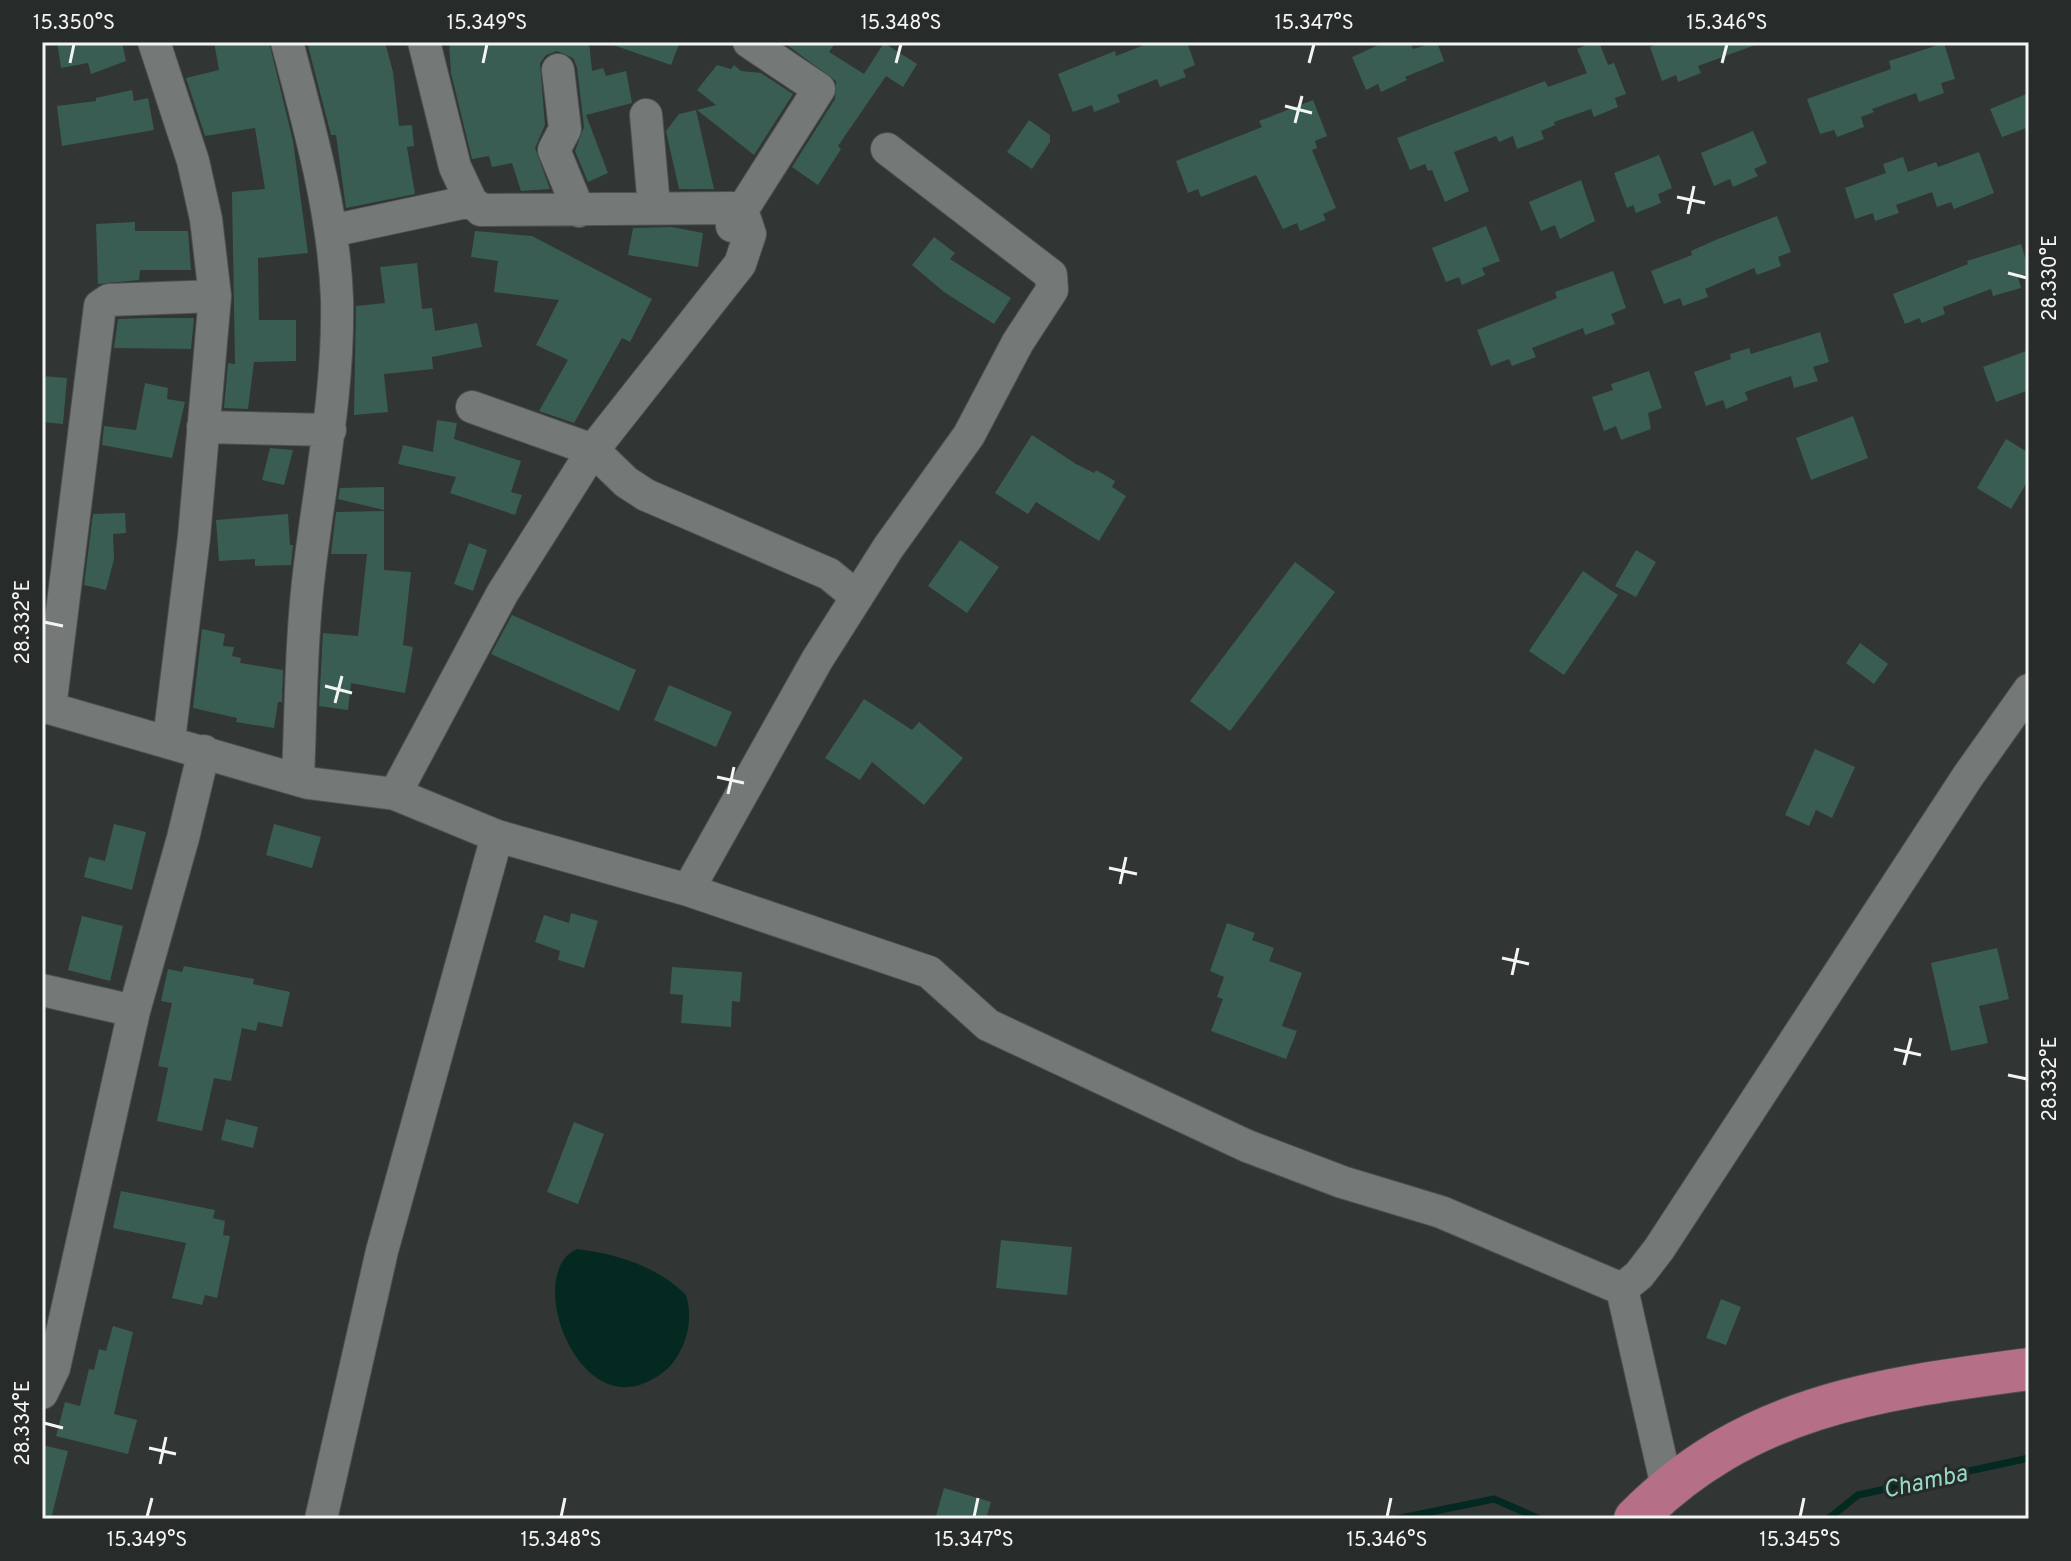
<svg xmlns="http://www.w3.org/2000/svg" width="2071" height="1561" font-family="Overpass,sans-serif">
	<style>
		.water { fill: #042921 }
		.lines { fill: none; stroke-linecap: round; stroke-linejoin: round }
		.stream { stroke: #042921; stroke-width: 7 }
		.building { fill: #3a5d53 }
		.minor-casing { stroke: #4d5150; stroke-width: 34 }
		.major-casing { stroke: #4d5150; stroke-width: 44 }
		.minor { stroke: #747877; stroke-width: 32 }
		.major { stroke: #b57088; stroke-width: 42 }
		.ticks { fill: none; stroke: #f2f5f4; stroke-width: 3 }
		.labels { text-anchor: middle; stroke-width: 6; stroke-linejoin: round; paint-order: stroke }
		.water-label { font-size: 24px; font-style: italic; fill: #96dac7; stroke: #272b2a }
		.neatline { fill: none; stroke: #f2f5f4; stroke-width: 3 }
		.ticks-label { font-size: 20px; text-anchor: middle; fill: #f2f5f4 }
	</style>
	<rect width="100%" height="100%" fill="#313534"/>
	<path class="water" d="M577,1249C617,1254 657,1266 686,1295C693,1317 688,1341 675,1360C668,1370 658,1377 647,1382C575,1416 524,1272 577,1249Z"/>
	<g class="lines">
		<path class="stream" d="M1396,1519L1494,1499L1540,1519
			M1828,1519L1858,1495L2029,1458"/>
	</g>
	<path class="building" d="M57,42H122L126,61L91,74L88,63L61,68Z
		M214,42H269L293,141L308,253L258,258L259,320H296V361L254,362L248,409L224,408L228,363L235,364L232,192L265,189L255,128L205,136L186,78L219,70Z
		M307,42H385L393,72L399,126L412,125L414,146L407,147L415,194L346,208L336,135H331Z
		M449,42H589L592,71L603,68L606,76L626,71L632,103L586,115L608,173L588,182L575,151L584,127L577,67L573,58L557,51L546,55L540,63L545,125L535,148L550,189L521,191L512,163L492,167L489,156L472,159L451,73Z
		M614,42H680L671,65L613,45Z
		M783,42H836L829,52L864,74L884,43L917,64L903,87L886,76L838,146L841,149L818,185L792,167L835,99L836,81Z
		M1152,42H1187L1195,65L1183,70L1186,77L1160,87L1157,79L1117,95L1120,102L1094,112L1092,105L1073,112L1058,74L1115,51L1116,56Z
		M1385,42H1410L1413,49L1437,42L1444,61L1405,77L1407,80L1381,92L1378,84L1366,90L1352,57Z
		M1593,42H1599L1608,65L1614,63L1626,94L1615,98L1618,107L1594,117L1591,109L1554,122L1555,125L1541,131L1544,139L1517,149L1513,136L1499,142L1496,136L1454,152L1469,191L1445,202L1432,170L1428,171L1425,164L1410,170L1397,138L1545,81L1548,87L1587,73L1577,49Z
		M1663,42H1758V44L1698,66L1701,73L1678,82L1676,75L1662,81L1650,47Z
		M1944,43L1955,79L1941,83L1944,93L1919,102L1916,93L1872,109L1874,112L1861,117L1864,127L1837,137L1834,130L1820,134L1807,99L1891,69L1889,61Z
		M717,65L731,69L734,65L741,71L761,73L793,94L754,155L697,110L716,105L697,90Z
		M132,90L134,101L148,98L154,130L62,146L57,106L96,101V98Z
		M2029,93V127L2002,137L1990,109Z
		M1313,100L1327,136L1315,141L1317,148L1312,150L1336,208L1323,214L1326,220L1300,231L1297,223L1283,229L1256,175L1201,197L1198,189L1188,193L1176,161L1262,127L1259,121Z
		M696,110L714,189H679L666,131L679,114Z
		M1029,120L1050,135V142L1032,169L1007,152Z
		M1753,131L1767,163L1754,169L1758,176L1733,187L1730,179L1714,186L1701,153Z
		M1979,152L1994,193L1954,209L1951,202L1937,207L1932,192L1896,205L1899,213L1875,221L1873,213L1855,219L1845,188L1886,173L1883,164L1903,157L1908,172L1936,162L1938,167Z
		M1659,155L1672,188L1658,194L1661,203L1636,213L1633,205L1627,208L1614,173Z
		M1581,180L1595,221L1560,239L1555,225L1541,231L1529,202Z
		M1777,216L1791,252L1778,257L1781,266L1757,275L1754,268L1705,289L1708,297L1683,306L1680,298L1664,304L1651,271L1692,255L1691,251L1718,239Z
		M135,222V231H188L191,270H140L139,280L98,284L96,224Z
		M1486,226L1500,261L1482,268L1485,275L1462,285L1459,277L1446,282L1432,248Z
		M672,227L703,233L698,267L628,255L633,228Z
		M475,231L532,236L652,299L630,342L622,338L574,423L539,411L568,360L536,345L559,300L494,292L498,261L471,257Z
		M934,237L955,253L950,259L1011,298L994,324L944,292L912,265Z
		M2021,244L2029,270V273L2018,277L2021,288L1993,296L1991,289L1943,307L1945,314L1922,323L1919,318L1905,324L1893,294L1968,264L1967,261Z
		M417,263L422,309L432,308L435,331L477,323L482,347L432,357L433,369L384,374L388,412L354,415L356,306L385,303L380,267Z
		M1613,271L1626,308L1611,314L1615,324L1585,335L1583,328L1532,348L1536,357L1512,366L1509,359L1491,366L1477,330L1557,298L1555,292Z
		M146,318H194L191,349L114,348L118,319Z
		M1820,332L1829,362L1813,367L1818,381L1794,388L1791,376L1745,392L1748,400L1726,409L1723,400L1706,406L1694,372L1731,359L1730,354L1749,348L1751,354Z
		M2029,350V390L1996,402L1983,367Z
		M1649,371L1662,408L1648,413L1651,429L1621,440L1616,426L1604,431L1592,397L1613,390L1611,384Z
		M42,376L67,378L63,424L42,422Z
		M145,383L168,388L167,399L185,402L172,458L102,445L104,426L136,430Z
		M1853,416L1868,458L1811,480L1796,438Z
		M437,420L457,423L454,439L521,461L511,492L522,495L515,515L450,493L456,477L398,464L403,445L433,452Z
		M1032,435L1076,464L1094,473L1096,470L1115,481L1112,487L1126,496L1099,541L1036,502L1028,514L995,493Z
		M2006,439L2029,453V479L2011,509L1977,488Z
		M270,448L293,450L284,485L262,480Z
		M384,487V510L338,499L340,488Z
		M384,511V570L411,572L403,645L413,647L405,693L351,683L348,710L319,706L323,633L358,636L367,554H331L336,512Z
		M125,513L126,533L113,534L114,559L106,590L84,585L93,514Z
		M288,514L290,545H293L291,565L255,566V559L219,561L216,520Z
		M960,540L999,567L967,613L928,586Z
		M469,543L487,550L473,591L454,584Z
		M1636,550L1656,562L1636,597L1615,586Z
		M1295,562L1335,592L1230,731L1190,701Z
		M1583,571L1618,595L1564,675L1529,651Z
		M512,615L636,670L619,711L491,654Z
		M202,629L225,634L223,646L234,647L232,656L241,658L240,663L283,670L282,702H278L274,728L236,722L237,718L193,708Z
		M1860,643L1888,664L1874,684L1846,663Z
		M669,685L732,712L716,747L654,720Z
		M864,699L912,730L919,722L963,758L924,805L872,762L860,780L825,758Z
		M1815,749L1855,767L1832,818L1816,810L1809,826L1785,815Z
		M114,824L146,832L132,890L84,877L89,857L105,861Z
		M274,824L321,837L312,868L266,855Z
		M571,913L598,921L584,968L558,960L560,951L535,942L544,915L569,923Z
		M82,916L123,926L110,981L68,970Z
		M1227,923L1255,933L1252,940L1274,948L1269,961L1302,973L1282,1026L1297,1031L1286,1059L1211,1031L1223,999L1217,997L1224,977L1210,971Z
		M1997,948L2009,999L1979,1006L1988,1043L1951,1051L1931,963Z
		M184,966L254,979L253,984L290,992L282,1027L258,1022L256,1031L242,1028L231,1081L214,1078L202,1131L157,1121L168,1068L158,1066L172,1003L161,1001L168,969L182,972Z
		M672,967L742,972L740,1002L732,1001L731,1027L681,1023L683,995L670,994Z
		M226,1119L258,1127L253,1148L221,1140Z
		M574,1122L604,1134L578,1204L547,1192Z
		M121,1191L215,1210L213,1218L225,1221L223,1235L230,1236L217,1298L205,1295L202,1305L172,1298L186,1243L113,1228Z
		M1001,1240L1072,1247L1067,1295L996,1288Z
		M1721,1299L1741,1307L1726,1345L1706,1338Z
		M113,1326L133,1332L114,1414L137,1420L128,1454L56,1436L65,1402L80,1406L89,1369L94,1370L99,1349L106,1351Z
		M42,1445L68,1451L51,1519H42Z
		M944,1488L991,1502L986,1519H935Z"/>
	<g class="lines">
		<g class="minor-casing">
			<path id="minor" d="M154,42L193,161L206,219L215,296L194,537L169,740
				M287,42C309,126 334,212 337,299C339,389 321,476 310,565C301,635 301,707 298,778
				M558,70L565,129L554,150L579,211
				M646,115L654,206
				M732,226L819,89L749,42
				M331,231L471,201
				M472,407L593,450L626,482L646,495L829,574L857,597
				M203,427L330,430
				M42,706L308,783L395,794L497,836L688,890L929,972L988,1025L1247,1146L1342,1182L1441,1212L1622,1289
				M50,708L100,306L109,300L215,296
				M395,794L502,594L593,450L740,264L750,234L745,219L732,226V208L481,210L471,201L455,167L424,42
				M688,890L817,660L888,548L969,435L1018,342L1052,290L1051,275L887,149
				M42,990L134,1011
				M1622,1289L1639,1275L1659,1249L1968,776L2029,690
				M1622,1289L1667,1487
				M42,1393L54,1368L134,1011L183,838L204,751
				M321,1519L382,1251L497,836"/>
		</g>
		<g class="major-casing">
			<path id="major" d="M1635,1519C1747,1405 1879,1389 2029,1369"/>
		</g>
		<use href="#minor" class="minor"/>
		<use href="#major" class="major"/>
	</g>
	<path class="ticks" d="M70,63L74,44M483,63L487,44M896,63L901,44M1309,63L1314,44M1722,63L1727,44M1285,106L1312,113M1295,123L1302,96M1677,197L1705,203M1688,214L1694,186M2008,273L2027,278M44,622L63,626M325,686L352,693M335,703L342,676M717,777L744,783M728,794L734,767M1109,868L1137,874M1120,884L1126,857M1502,958L1529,964M1512,975L1518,948M1894,1049L1921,1055M1904,1065L1911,1038M2008,1075L2027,1079M44,1423L63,1428M149,1448L176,1454M160,1464L166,1437M147,1517L152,1498M561,1517L565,1498M974,1517L978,1498M1387,1517L1391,1498M1800,1517L1804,1498"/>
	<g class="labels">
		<g class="water-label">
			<text transform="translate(1925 1481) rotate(-12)" y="8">Chamba</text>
		</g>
	</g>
	<rect width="2071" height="1561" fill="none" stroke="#272b2a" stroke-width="88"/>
	<rect x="44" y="44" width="1983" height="1473" class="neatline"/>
	<g class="ticks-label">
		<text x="74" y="29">15.350°S</text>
		<text x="487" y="29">15.349°S</text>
		<text x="901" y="29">15.348°S</text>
		<text x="1314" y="29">15.347°S</text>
		<text x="1727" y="29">15.346°S</text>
		<text transform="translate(2049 278) rotate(-90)" y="7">28.330°E</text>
		<text transform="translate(22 622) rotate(-90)" y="7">28.332°E</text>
		<text transform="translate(2049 1079) rotate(-90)" y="7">28.332°E</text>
		<text transform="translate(22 1423) rotate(-90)" y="7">28.334°E</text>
		<text x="147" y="1546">15.349°S</text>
		<text x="561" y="1546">15.348°S</text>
		<text x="974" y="1546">15.347°S</text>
		<text x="1387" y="1546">15.346°S</text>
		<text x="1800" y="1546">15.345°S</text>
	</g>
</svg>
